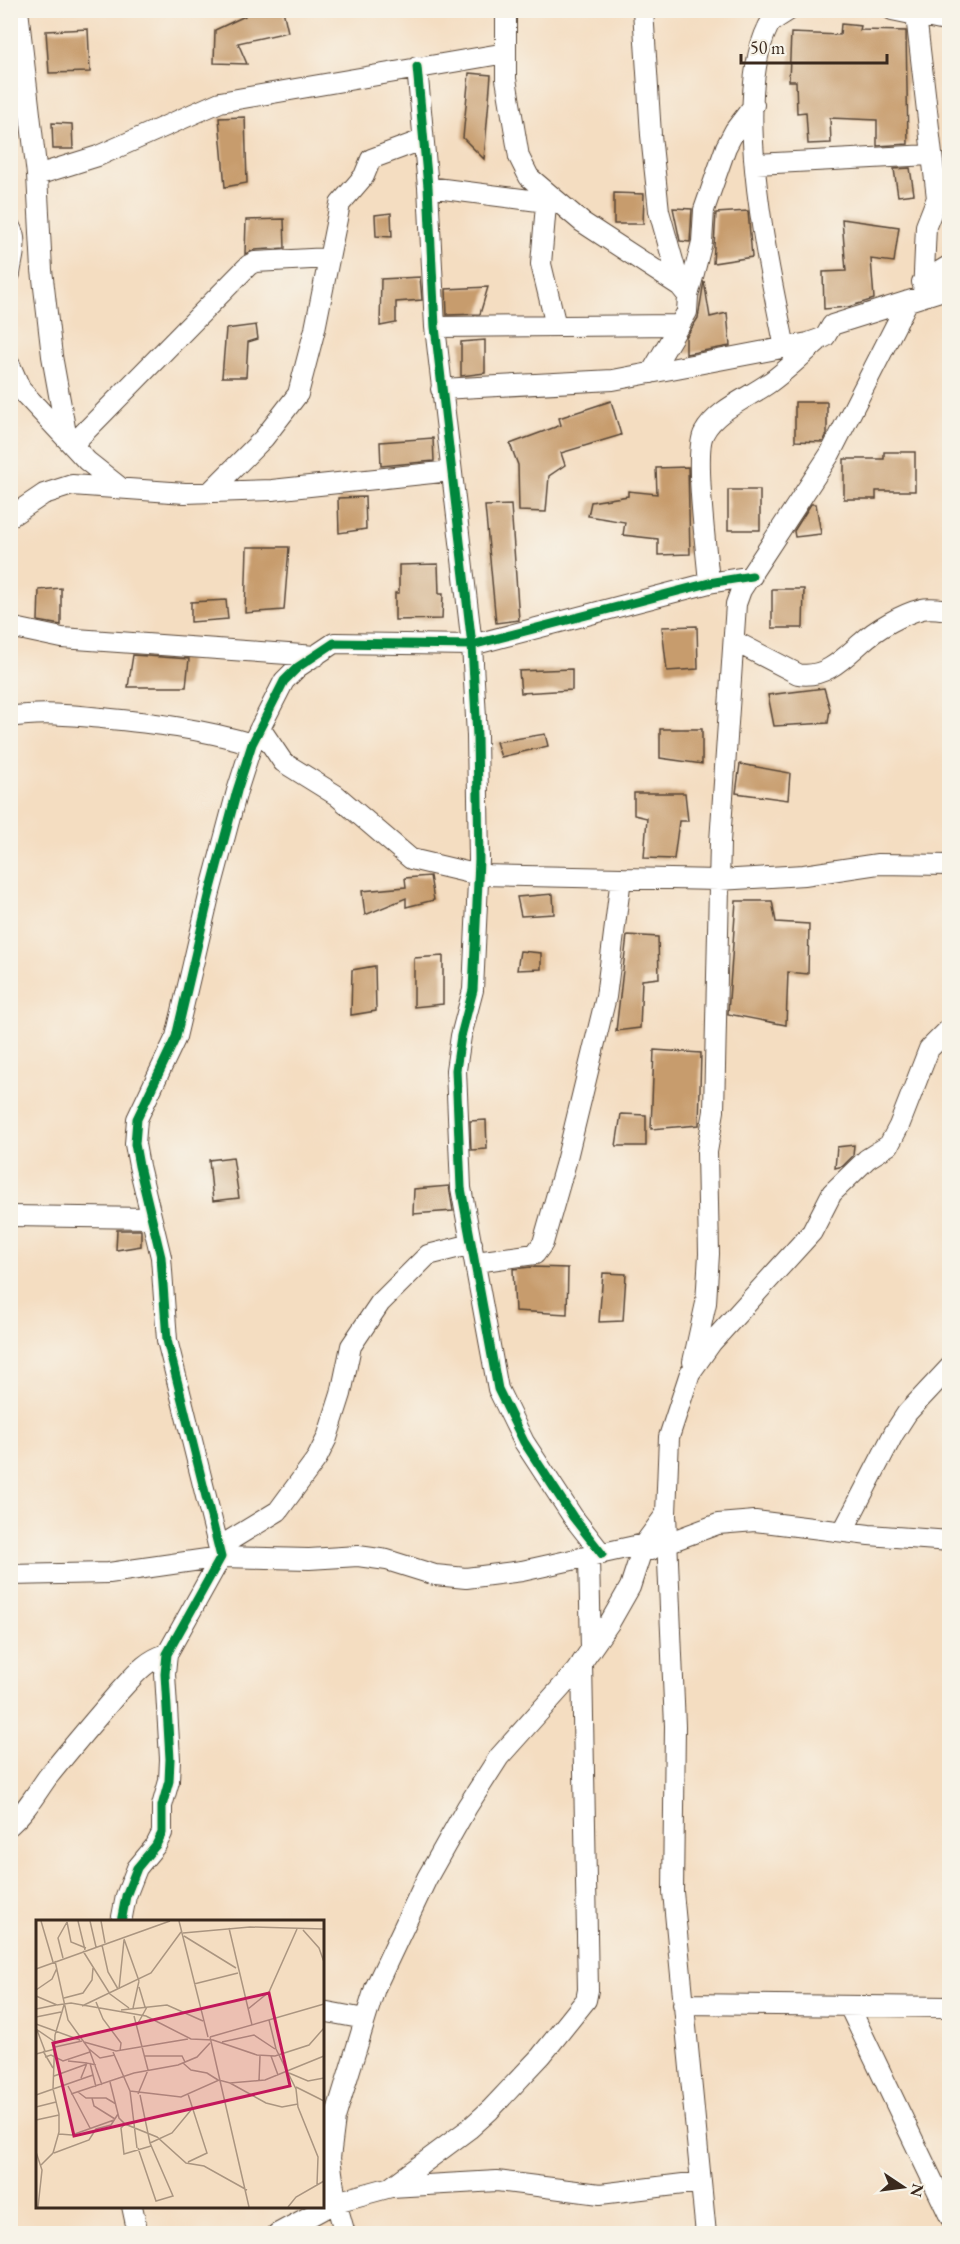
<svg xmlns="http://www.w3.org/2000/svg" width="960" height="2244" font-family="'EB Garamond',serif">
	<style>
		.building { fill: #c79c6d }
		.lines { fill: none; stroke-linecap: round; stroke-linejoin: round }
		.minor-casing { stroke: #574536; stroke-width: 22 }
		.minor { stroke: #fff; stroke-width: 20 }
		.cycleway-casing { stroke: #f7f3e8; stroke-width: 13 }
		.cycleway { stroke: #00873e; stroke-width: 9 }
		.inset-road { fill: none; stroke: #aa9580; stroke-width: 1.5 }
		.view { fill: #c2185b; fill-opacity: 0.15; stroke: #c2185b; stroke-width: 3 }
		.inset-edge { fill: none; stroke: #3b2a1e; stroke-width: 3 }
	</style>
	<rect width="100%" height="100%" fill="#f7f3e8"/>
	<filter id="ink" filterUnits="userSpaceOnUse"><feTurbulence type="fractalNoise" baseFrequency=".0167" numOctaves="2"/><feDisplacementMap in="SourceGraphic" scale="12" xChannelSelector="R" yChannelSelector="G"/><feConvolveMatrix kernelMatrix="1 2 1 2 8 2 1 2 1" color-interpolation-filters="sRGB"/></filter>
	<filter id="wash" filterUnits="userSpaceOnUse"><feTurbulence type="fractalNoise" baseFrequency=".008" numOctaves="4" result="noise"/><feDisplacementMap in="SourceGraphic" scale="24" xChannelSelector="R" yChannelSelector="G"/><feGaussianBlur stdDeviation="1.35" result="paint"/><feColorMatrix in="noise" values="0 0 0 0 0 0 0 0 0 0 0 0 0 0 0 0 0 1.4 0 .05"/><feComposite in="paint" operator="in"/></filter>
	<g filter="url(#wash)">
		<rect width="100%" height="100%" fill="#f4ddc1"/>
		<g id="blocks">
			<path class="building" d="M243,10H283L288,32L238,43L247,64L214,63L215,30L245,16Z
				M841,24L861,26L860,30L906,31L908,144L877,146V120L830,118L831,143L808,144L806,112L797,113L796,81H789L791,33L840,35Z
				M88,29L90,72L49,73L46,31Z
				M469,73L491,75L484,159L463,138Z
				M245,117L247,183L225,187L219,118Z
				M52,123L72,124L73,149H53Z
				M910,168L914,194L898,196L894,169Z
				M614,193L644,194L643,224H614Z
				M673,208L692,209L690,242L680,241Z
				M748,211L752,257L713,263L716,213Z
				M391,213L392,237L376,236L375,215Z
				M284,219L285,248L254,250L245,254L246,220Z
				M842,219L899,227L894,262L871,259L874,299L848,307L824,309L823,272L846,271Z
				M420,277L422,300L396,302V323L380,326L381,279Z
				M704,281L710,317L727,313L730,346L686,354V337L698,318Z
				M488,287L480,314L447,315L446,289Z
				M256,325L258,339L248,342L246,377H222L226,329Z
				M485,340V373L461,376V342Z
				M611,401L621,435L561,453L565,465L549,476L546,512L519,511L518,465L510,444L561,425L559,418Z
				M795,402H827V434L823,442L795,441Z
				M433,438L434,461L381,466L380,442Z
				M884,452H915V491H876V499H844V459H884Z
				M688,467L690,554L658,555V539L623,535L625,522L588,516L591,502L628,496V491L657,494L656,468Z
				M728,490H760V530H728Z
				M365,497L366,529L339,533L338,498Z
				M811,504H816L821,534L795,537L794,531Z
				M511,505L519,620L496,623L485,506Z
				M247,547H289L284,610L245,613Z
				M438,564L439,594H443L442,619L395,620V593H399V565Z
				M61,588V625L38,621L39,590Z
				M772,589H804L803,628H772Z
				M226,600L228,619L191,622V602Z
				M697,626L698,669L667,671L662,627Z
				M133,655L189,659L186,687H128Z
				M572,669V690L521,693L519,671Z
				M824,688L830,709L828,723L774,726L768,695Z
				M660,729H702V764L660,758Z
				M545,734L548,746L501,757L496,742Z
				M740,764L790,773L788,800L736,793Z
				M634,793H685L688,821H679L674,859L644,858L647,818L634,815Z
				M430,876L434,900L406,907V898L365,915L362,891L406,887L405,878Z
				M553,894L554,914L521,916L517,897Z
				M736,901H772L776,922L809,924L808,974L788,972L786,1025L728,1014Z
				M627,935L658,937L659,978L642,980L640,1028L616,1031Z
				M520,951L541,953V969L517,970Z
				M443,956V1004L414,1007V958Z
				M375,966L376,1011L351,1015L352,970Z
				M654,1050L701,1053L699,1125L651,1129Z
				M621,1114L646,1115V1146H616Z
				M486,1120L487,1149L471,1150L470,1121Z
				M854,1145L853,1156L843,1166L835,1168L837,1147Z
				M233,1157L239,1198L213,1201L209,1160Z
				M449,1186L453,1211L413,1214L414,1189Z
				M117,1230H141V1246L116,1250Z
				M531,1267L568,1268L567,1314L515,1311L513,1269Z
				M603,1273L626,1274L623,1321L599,1322Z"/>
		</g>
	</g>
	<g filter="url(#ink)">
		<use href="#blocks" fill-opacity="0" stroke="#574536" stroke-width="1.5"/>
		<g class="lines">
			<g class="minor-casing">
				<path id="minor" d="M18,10L37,175L42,270L52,356L67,439
					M506,10V79L519,157L529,177L582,222L680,286L688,296L687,312L651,373
					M643,10L651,135L659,211L680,286
					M892,10L950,22
					M916,15L937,198L926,226L923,296
					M417,67L428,187L435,327L472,645L477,736L479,860L473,990L461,1036L456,1070L461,1188L498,1389L524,1442L573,1517L602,1554
					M756,164L930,155
					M37,175L98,156L220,102L506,53
					M428,187L546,202
					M547,193L541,264L556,326
					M10,227C19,241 12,258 10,274
					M922,282L950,265
					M688,296L702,242L704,210L726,147L735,130L754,105
					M435,327L680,325
					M785,348C769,267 731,102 768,27C771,20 783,15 789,10
					M10,365L21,390L87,461L121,488
					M441,389L613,380L808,343L825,337L832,325L950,288
					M72,445L249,265L255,262L329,258
					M210,492L264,438L298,394L315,329L340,204L364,176L371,159L422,140
					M10,517L44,494L72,485L185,493L272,490L451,471
					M709,583C707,554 693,452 704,433C716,410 748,398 769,383C786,371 801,356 817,342
					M10,627L62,638L316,656
					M734,641L798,674C824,679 843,659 861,643C876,629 902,614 922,609C930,607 941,609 950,610
					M10,717C41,712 71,715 102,718C153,723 203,729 252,744
					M260,728L283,762L336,795L411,859L479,875L719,880L804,875L878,864L950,865
					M10,1216L150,1218
					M476,1262L535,1254L543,1243L566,1162L606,997L621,878
					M693,1362L706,1303L709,1254L707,1152L714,1111L720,842L736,604L741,590L830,454L908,301
					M666,1514L675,1726L673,1892L706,2234
					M843,1531L894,1433L907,1413L950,1367
					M667,1543L718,1524L755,1521L869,1535L950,1541
					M219,1547L278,1511L317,1458L327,1438L341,1394L351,1346L380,1303L428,1255L472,1244
					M589,1557L591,1650
					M10,1575L109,1573L221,1557L309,1559L358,1556L387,1560L435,1575L466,1578L522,1571L644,1544L651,1550
					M10,1825C26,1811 35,1795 47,1778C70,1749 94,1721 118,1693C133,1677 145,1660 167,1654
					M121,1922L126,1896L137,1868L156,1845L162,1833V1806L169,1781L170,1759L165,1674L167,1654L221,1557L167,1340L161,1257L139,1166L135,1144L137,1119L176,1037L209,896L237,791L252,744L284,681L298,667L334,643L472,645L709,583L752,576
					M683,2004L950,2007
					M849,2006L950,2217
					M322,2011L365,2019
					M391,2187L469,2129L490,2110L541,2056L586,2000L588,1990L582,1662
					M132,2206L138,2234
					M277,2234L336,2202L391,2187L497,2181L600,2194L700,2182
					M345,2234L336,2202L330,2158L335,2118L375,1988L427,1878L467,1807L499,1757L576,1671L610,1622L630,1587L644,1544L666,1514L669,1437L690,1373L712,1342L812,1232L832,1193L867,1159L889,1145L899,1126L929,1049L950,1028"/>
			</g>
			<use href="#minor" class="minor"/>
			<g class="cycleway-casing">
				<path id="cycleway" d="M417,67L428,187L435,327L472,645L477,736L479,860L473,990L461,1036L456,1070L461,1188L498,1389L524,1442L573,1517L602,1554
					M121,1922L126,1896L137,1868L156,1845L162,1833V1806L169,1781L170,1759L165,1674L167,1654L221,1557L167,1340L161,1257L139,1166L135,1144L137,1119L176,1037L209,896L237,791L252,744L284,681L298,667L334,643L472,645L709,583L752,576"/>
			</g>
			<use href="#cycleway" class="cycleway"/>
		</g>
	</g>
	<g transform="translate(36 1920)">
		<rect width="288" height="288" fill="#f4ddc1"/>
		<path class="inset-road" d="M5,1L17,42M42,1L49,30M54,1L60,27M65,1L69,23M143,1L172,117M31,2L35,22L50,28M193,8L216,105M267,10L283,28L288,42M147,13L214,7L288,9M148,16L200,48M88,19L103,61M66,25L72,52L82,69M47,31L74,74L93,88M27,38L22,18L31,2M19,41L32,100L53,129L66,165M0,49L134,1M158,64L202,53M103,67L109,87M83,69L88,20M0,70L16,59L21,48M0,76L21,85L35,83L110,96L155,119L177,120L221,135L239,136L273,125L288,108M28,78L47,73L56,60L57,48M60,82L67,99L85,123L84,131M46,86L115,53L145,12M97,88L103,61M0,89L20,85M212,89L233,72L261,9M85,90L131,85L167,101M98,96L112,150L102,174M0,97L25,92M233,100L240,129L260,169L262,187L282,237L281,265M0,104L44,120M101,105L111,87M0,109L19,122M1,110L9,131M174,117L213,287M174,117L288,84M48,122L80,131L152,119M186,122L218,115L239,129M19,127L46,121M53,129L64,138L79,135M7,131L17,148M77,132L94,171L101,228M0,134L19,129M109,136H146L149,142M235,136L242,155M9,137L15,135L27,141L54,132M32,141L51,143M54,143L60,167M147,143L155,150L171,153L182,160M253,153L272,161L288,158M18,156L51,144M45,158L51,143L60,145M223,161L224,136M74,162L83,198L89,204L121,217L150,243L168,246L211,270M194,163L230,183L246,187L262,184M32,166L54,208M260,167L288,181M94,171L145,177L183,160L194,163L229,160L288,136M42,172L50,178H70L80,184M35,174L98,153L142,145L161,137L174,123M152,174L171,233L152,242M0,175L57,155M56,178L58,186L79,199M0,187L20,182M0,200L23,195M89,204L85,208L88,234L115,226M23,214L36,215L78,200M114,223L136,213L155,190M102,228L120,281L137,276L114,223L104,175M0,232L6,250L2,287M18,233L53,220L60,209L75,205L82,194M5,245L17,233L23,212V194L17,169L19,115L28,85M252,287L260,277L288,261"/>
		<path class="view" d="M233,73L254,166L38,216L17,123Z"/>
		<rect width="288" height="288" class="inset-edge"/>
	</g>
	<rect width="960" height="2244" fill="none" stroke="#f7f3e8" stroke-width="36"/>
	<g transform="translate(903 2187) rotate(103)" stroke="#f7f3e8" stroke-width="4.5" paint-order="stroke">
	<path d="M0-4.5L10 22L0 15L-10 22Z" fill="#3b2a1e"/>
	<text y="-9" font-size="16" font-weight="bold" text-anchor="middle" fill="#3b2a1e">N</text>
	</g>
	<path d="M741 54v9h146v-9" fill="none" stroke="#3b2a1e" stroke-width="3"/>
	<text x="750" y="54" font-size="18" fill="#3b2a1e" stroke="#f7f3e8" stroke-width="4.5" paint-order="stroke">50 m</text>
</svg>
